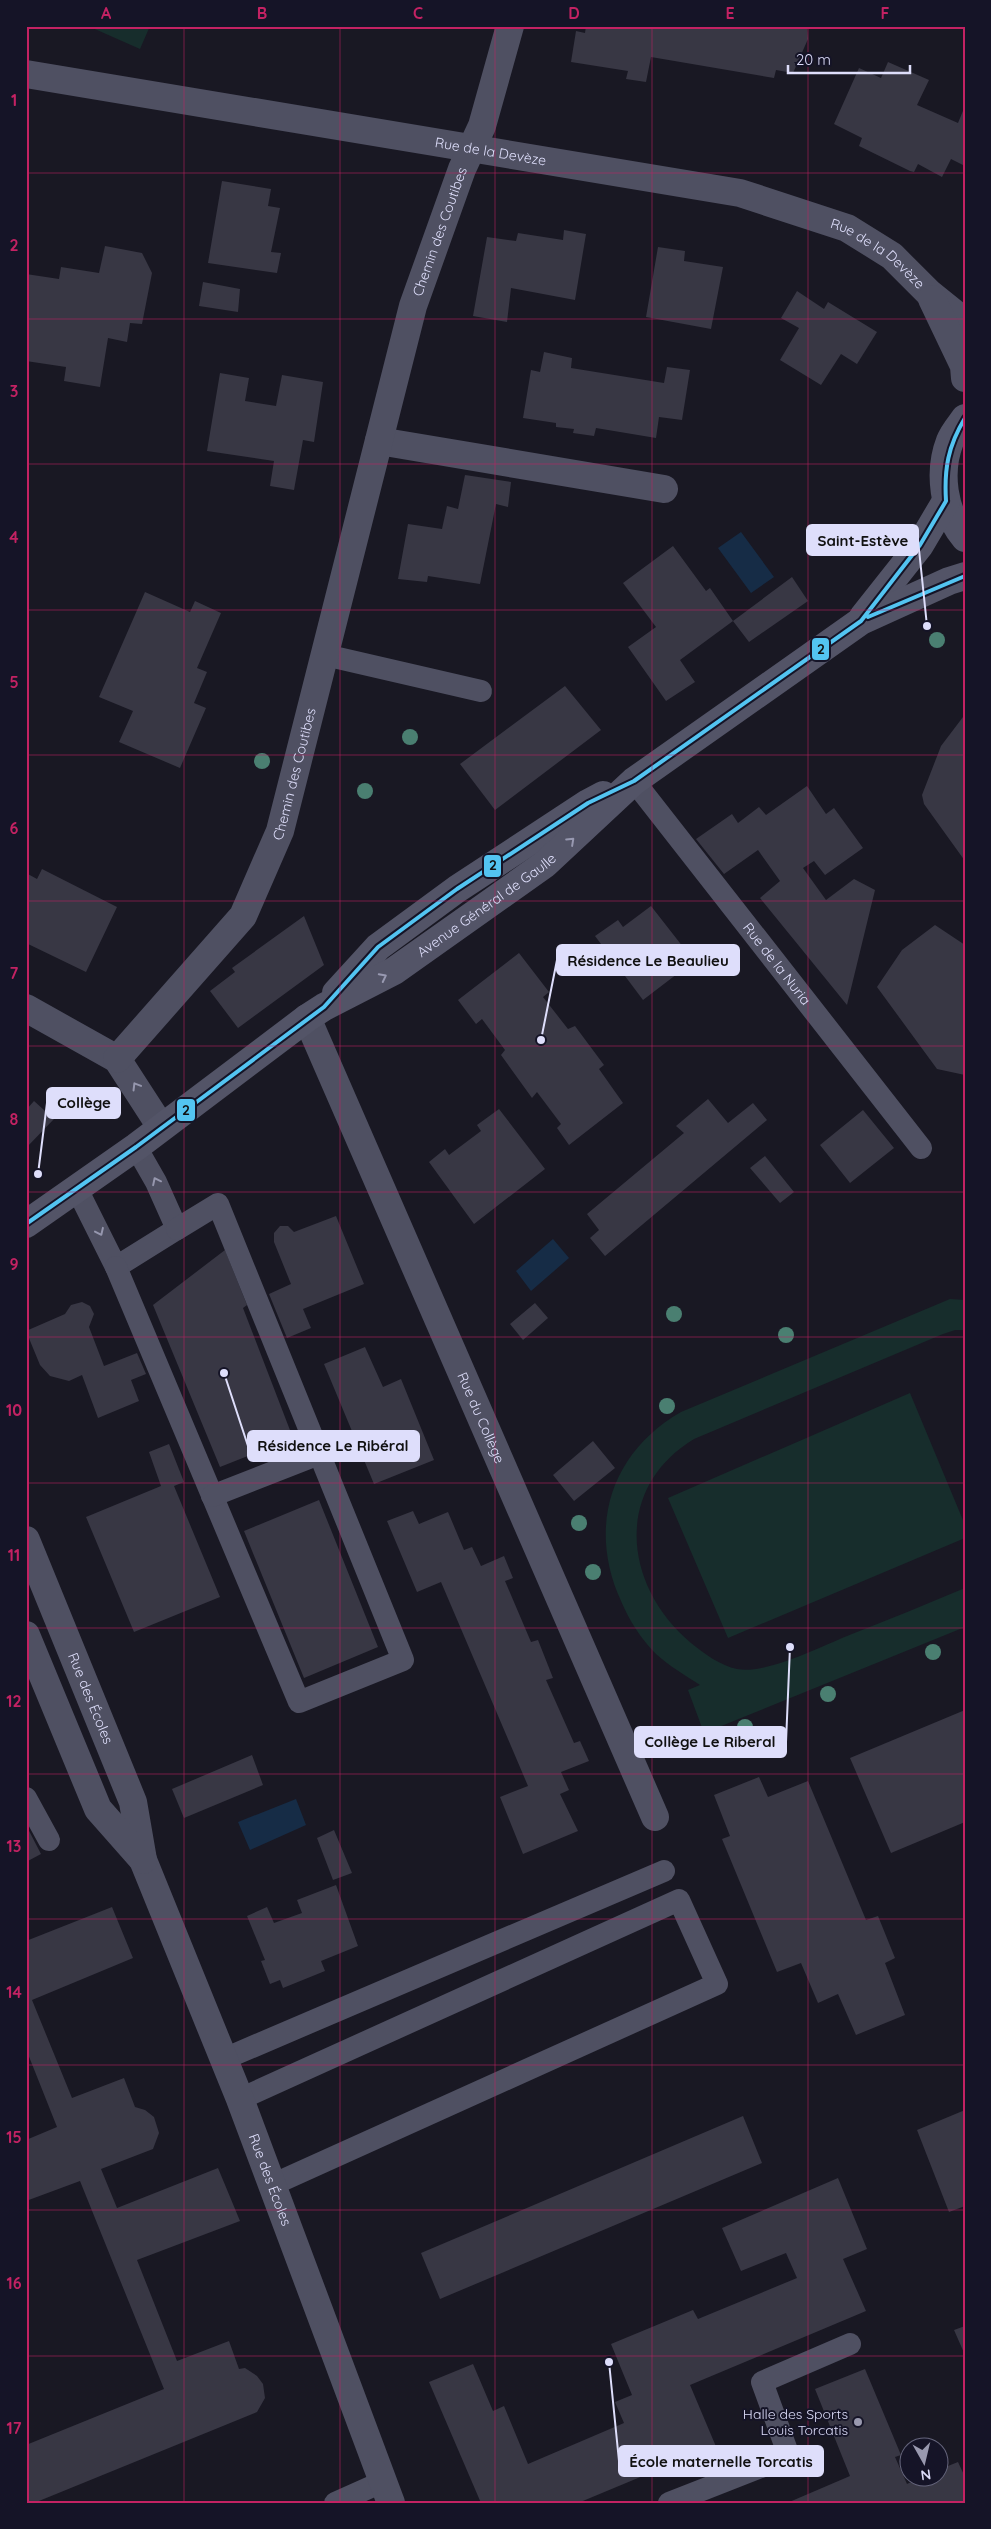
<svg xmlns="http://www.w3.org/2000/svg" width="991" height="2529" font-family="Quicksand,sans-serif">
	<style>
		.green { fill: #172d2c }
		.water { fill: #162c46 }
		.building { fill: #383744 }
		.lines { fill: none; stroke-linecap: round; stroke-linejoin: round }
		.service { stroke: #4f5062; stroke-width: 22 }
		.minor { stroke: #4f5062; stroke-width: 28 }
		.secondary { stroke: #535467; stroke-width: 28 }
		.bus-1-casing { stroke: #151427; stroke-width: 8 }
		.bus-1 { stroke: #53c4f1; stroke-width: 4 }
		.tree { fill: #4a7f71 }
		.oneway { stroke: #9899b1 }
		.oneway2 { stroke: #9697ae }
		.grid { fill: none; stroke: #c32263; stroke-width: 1; stroke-opacity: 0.55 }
		.poi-dot { fill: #9999af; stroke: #151427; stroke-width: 2 }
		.labels { text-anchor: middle; stroke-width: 4; stroke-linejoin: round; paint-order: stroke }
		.street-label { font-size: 14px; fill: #dedefb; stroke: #151427 }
		.poi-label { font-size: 14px; fill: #dedefb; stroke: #151427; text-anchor: end }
		.leader { fill: none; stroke: #dedefb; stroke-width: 2 }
		.callout-dot { fill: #dedefb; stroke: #151427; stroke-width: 2 }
		.callout { fill: #dedefb; stroke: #dedefb; stroke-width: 2 }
		.callout-label { font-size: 15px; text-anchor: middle; font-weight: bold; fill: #111 }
		.line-badge { stroke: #151427; stroke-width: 2 }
		.pale-badge-label { font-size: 14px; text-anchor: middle; font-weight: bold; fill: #111 }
		.neatline { fill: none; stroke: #c32263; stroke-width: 2 }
		.grid-label { font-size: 16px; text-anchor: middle; font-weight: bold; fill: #c32263 }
	</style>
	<rect width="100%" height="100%" fill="#191823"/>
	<path class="green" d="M88,26H150L140,49Z
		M950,1299L965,1300V1330H955L943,1334L694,1439C613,1488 623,1586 691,1643C703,1653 721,1666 737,1669C766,1675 824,1645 852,1634C890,1619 927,1604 965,1588V1627L704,1733L688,1690L700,1685C685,1675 669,1666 656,1654C641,1639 629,1620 621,1601C587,1527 611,1452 681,1412Z
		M910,1393L965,1525V1538L728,1638L668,1498Z"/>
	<path class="water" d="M741,532L774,577L751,593L718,548Z
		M553,1239L569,1258L531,1291L516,1271Z
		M296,1799L306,1825L250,1850L238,1822Z"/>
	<path class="building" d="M586,26H807L808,39L793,73L776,70L774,78L651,57L646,82L626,79L628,71L571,62L576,31L585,33Z
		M888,62L929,80L917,105L958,123L965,106V166L951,159L942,177L918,164L914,172L910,171L859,146L862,138L834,124L859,68L881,78Z
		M222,181L271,189L268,206L280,208L271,252L281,253L277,273L208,263Z
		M564,230L586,234L575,300L511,288L507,322L473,316L487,237L516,241L518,233L563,240Z
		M105,246L142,253L152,273L142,324L130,323L127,342L108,338L100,387L64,381L66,367L26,361V274L59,279L61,267L99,273Z
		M658,247L685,251L684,261L723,267L711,329L646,317Z
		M203,282L240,289L238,312L199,306Z
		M797,291L824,309L828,302L877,332L857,364L841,354L821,385L780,360L799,328L781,318Z
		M544,352L572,358L571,368L664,383L667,367L690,370L682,420L659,417L656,438L596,428L594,436L573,433L574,429L556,427V423L523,418L531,370L540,372Z
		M220,373L249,378L245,401L276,406L282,375L323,382L314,442L303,440L294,490L270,486L274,461L207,451Z
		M465,475L511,482L508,507L496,504L480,584L428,576L427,582L398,579L408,524L442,529L447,506L458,509Z
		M673,546L706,591L710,588L733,621L680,660L695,682L666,701L628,647L656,627L623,583Z
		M792,577L808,601L749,642L733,621Z
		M145,592L190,612L195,601L221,613L197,668L207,672L194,703L206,708L180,768L119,742L133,711L99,697Z
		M565,686L601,730L495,810L460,764Z
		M963,717L965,718V861L924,804L922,795L941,746Z
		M807,786L826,814L834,808L863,848L825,875L814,861L803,868L826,900L854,879L875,890L847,1005L760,898L780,881L758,850L724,874L696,839L732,814L738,823L759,807L766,815Z
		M42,869L117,907L86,972L26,943V873L37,879Z
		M651,906L694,961L643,1000L595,936L618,920L623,927Z
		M304,916L324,965L238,1028L210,991L235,972L232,968Z
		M935,925L965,945V1075L937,1069L877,987L902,950Z
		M519,953L549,992L543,997L568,1029L575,1026L604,1065L599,1069L623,1103L569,1145L557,1128L561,1124L537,1092L532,1098L501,1055L505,1050L482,1019L476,1024L458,1000Z
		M708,1099L728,1123L753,1103L767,1120L605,1256L590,1238L599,1230L587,1214L684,1133L676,1126Z
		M34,1101L54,1119L26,1148V1110Z
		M499,1109L545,1169L474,1224L429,1162L445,1149L449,1155L481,1131L477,1125Z
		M863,1110L894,1148L850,1183L820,1145Z
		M765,1156L794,1192L780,1203L750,1168Z
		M336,1216L364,1284L303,1309L311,1328L287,1338L269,1294L291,1284L274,1242V1233L280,1226H288L294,1232Z
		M225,1250L247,1305L243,1308L293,1438L220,1467L153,1305Z
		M82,1302L90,1306L94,1314L89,1327L104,1366L137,1353L146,1374L131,1380L139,1401L98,1418L82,1375L69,1381L50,1376L40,1365L26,1331L65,1314L71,1305Z
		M535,1303L548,1318L523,1340L510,1324Z
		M365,1347L383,1387L401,1379L434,1460L374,1484L324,1364Z
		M593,1441L615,1468L574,1501L553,1475Z
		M169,1444L184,1482L174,1486L220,1597L134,1632L86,1517L161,1486L149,1452Z
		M319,1500L378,1647L304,1678L244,1531Z
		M413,1511L419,1524L448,1512L464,1550L472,1547L481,1566L504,1556L513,1578L505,1581L531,1642L538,1640L553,1678L546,1680L574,1743L580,1741L589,1761L561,1772L569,1790L560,1794L578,1831L523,1854L500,1797L528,1786L441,1582L417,1592L387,1521Z
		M965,1710V1822L891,1853L850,1758Z
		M252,1755L263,1785L184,1818L172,1789Z
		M759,1777L768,1797L808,1781L866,1920L878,1916L895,1958L885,1963L905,2015L856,2035L838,1994L818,2003L801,1963L777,1972L722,1839L730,1836L714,1795Z
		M26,1825L41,1854L26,1862Z
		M334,1830L352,1873L333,1880L317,1838Z
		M336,1885L358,1946L321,1961L325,1971L283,1988L280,1980L270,1984L261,1961L265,1960L247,1916L267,1907L274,1923L302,1913L297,1900Z
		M112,1907L133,1958L32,2000L72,2098L124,2078L135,2107L145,2110L154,2117L159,2133L153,2149L101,2169L117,2208L218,2168L240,2221L137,2260L177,2361L229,2341L239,2369L245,2368L257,2376L263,2384L265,2398L257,2412L34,2503H26V2445L164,2389L80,2181L26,2201V2140L57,2127L26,2049V1941Z
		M965,2110V2206L949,2212L917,2130Z
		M743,2116L762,2163L440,2299L421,2253Z
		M838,2178L867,2249L843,2259L866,2311L690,2385L720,2456L679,2473L674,2463L578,2503H481L429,2382L473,2364L493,2411L504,2406L528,2464L624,2423L615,2402L632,2395L611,2344L693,2310L698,2319L797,2278L786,2253L741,2271L722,2228Z
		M965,2326V2355L954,2330Z
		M865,2369L901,2455L895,2457L907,2484L924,2476H938V2470L958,2462L965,2477V2503H787L850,2476L815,2389Z"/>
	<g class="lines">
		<g class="service">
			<path d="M325,655L481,691"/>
			<path id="s1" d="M634,781L921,1148"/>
			<path d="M77,1189L116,1267L177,1229L156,1182L136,1147"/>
			<path d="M116,1267L299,1702L403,1660L218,1204L177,1229"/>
			<path d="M212,1496L319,1454"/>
			<path d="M26,1798L49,1840"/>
			<path d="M224,2059L664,1871"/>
			<path d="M240,2099L679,1900L717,1984L272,2185"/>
			<path d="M335,2503L382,2482"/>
			<path d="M669,2503L789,2456L762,2382L850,2344"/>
		</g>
		<g class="minor">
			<path id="s2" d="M26,74L740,193L847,228L892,256L929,293L965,322"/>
			<path d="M932,299L964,366L965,378"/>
			<path d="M379,441L664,489"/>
			<path d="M26,1008L117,1059L161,1127"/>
			<path id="s3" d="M307,1018L655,1817"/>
			<path id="s4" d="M117,1059L243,916L280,831L413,306L462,169L482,126L510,26"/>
			<path id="s5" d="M26,1540L133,1802L143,1860L240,2099L391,2503"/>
			<path d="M26,1635L98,1809L143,1860"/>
		</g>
		<g class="secondary">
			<path d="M965,418C960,425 953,433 950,441C938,472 943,512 965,538"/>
			<path d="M863,617L920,545L946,501"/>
			<path d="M336,993L378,947L457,889L588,803L603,795"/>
			<path id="s6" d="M26,1224L136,1147L307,1018L324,1007L394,971L545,864L634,781L861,621L949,581L965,576"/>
		</g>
		<g class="bus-1-casing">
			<path id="bus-1" d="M946,501C944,469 948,446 965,418
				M868,617L965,576
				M26,1224L136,1147L324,1007L378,947L457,889L588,803L634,781L861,621L920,545L946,501"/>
		</g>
		<use href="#bus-1" class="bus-1"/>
	</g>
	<g class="tree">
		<circle cx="937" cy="640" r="8"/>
		<circle cx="410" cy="737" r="8"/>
		<circle cx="262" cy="761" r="8"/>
		<circle cx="365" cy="791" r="8"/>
		<circle cx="674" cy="1314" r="8"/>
		<circle cx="786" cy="1335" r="8"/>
		<circle cx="667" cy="1406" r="8"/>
		<circle cx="579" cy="1523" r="8"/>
		<circle cx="593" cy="1572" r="8"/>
		<circle cx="933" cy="1652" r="8"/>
		<circle cx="828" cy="1694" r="8"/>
		<circle cx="745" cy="1727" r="8"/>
	</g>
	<defs><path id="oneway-chevron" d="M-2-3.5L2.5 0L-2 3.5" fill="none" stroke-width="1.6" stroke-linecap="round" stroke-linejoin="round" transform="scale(1.25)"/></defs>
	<g class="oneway">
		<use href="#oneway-chevron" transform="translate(571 841) rotate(-43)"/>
		<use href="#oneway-chevron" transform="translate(383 977) rotate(-27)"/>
	</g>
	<g class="oneway2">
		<use href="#oneway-chevron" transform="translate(136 1086) rotate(-121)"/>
		<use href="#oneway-chevron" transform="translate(156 1181) rotate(-116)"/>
		<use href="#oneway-chevron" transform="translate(100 1232) rotate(65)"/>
	</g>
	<path class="grid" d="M184,26V2503M340,26V2503M495,26V2503M652,26V2503M808,26V2503M26,173H965M26,319H965M26,464H965M26,610H965M26,755H965M26,901H965M26,1046H965M26,1192H965M26,1337H965M26,1483H965M26,1628H965M26,1774H965M26,1919H965M26,2065H965M26,2210H965M26,2356H965"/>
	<circle class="poi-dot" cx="858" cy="2422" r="5"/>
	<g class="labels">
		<g class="street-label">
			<text dy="5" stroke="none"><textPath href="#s2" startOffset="471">Rue de la Devèze</textPath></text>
			<text dy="5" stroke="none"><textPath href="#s4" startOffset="904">Chemin des Coutibes</textPath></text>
			<text dy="5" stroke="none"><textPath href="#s2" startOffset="876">Rue de la Devèze</textPath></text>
			<text dy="5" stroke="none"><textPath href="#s4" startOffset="342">Chemin des Coutibes</textPath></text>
			<text dy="5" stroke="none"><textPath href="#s6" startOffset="561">Avenue Général de Gaulle</textPath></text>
			<text dy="5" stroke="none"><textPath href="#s1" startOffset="232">Rue de la Nuria</textPath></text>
			<text dy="5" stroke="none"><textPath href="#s3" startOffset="436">Rue du Collège</textPath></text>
			<text dy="5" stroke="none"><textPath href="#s5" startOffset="171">Rue des Écoles</textPath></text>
			<text dy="5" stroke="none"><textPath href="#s5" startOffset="686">Rue des Écoles</textPath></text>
		</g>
		<g class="poi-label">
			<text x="848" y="2419">Halle des Sports<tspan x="848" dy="16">Louis Torcatis</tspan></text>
		</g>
	</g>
	<path class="leader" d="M927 626L918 540M541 1040L557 960M38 1174L47 1103M224 1373L248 1446M790 1647L786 1742M609 2362L619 2461"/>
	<g class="callout-dot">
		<circle cx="927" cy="626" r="5"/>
		<circle cx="541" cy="1040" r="5"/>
		<circle cx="38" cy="1174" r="5"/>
		<circle cx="224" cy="1373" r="5"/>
		<circle cx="790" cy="1647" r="5"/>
		<circle cx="609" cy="2362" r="5"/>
	</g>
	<g class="callout">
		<rect x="807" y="525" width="111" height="30" rx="5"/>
		<rect x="557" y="945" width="182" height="30" rx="5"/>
		<rect x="47" y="1088" width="73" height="30" rx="5"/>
		<rect x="248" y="1431" width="171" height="30" rx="5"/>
		<rect x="635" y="1727" width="151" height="30" rx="5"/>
		<rect x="619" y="2446" width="204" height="30" rx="5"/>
	</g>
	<g class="callout-label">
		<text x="863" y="546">Saint-Estève</text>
		<text x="648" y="966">Résidence Le Beaulieu</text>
		<text x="84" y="1108">Collège</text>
		<text x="333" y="1451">Résidence Le Ribéral</text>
		<text x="710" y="1747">Collège Le Riberal</text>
		<text x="721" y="2467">École maternelle Torcatis</text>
	</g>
	<g class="line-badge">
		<rect x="811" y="637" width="19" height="24" rx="5" fill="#53c4f1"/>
		<rect x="483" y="854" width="19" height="24" rx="5" fill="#53c4f1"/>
		<rect x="176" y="1098" width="20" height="24" rx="5" fill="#53c4f1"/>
	</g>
	<g class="pale-badge-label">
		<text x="821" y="654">2</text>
		<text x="493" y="870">2</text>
		<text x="186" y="1115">2</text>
	</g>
	<rect width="991" height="2529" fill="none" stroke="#151427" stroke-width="55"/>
	<g transform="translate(924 2462) rotate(172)"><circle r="24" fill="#151427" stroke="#65657c"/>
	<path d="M0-4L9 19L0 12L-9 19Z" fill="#9999af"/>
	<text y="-8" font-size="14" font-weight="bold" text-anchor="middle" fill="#dedefb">N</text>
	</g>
	<path d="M788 65v8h122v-8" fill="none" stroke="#dedefb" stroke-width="2.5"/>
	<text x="796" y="65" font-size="15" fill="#dedefb" stroke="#151427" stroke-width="4" paint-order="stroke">20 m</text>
	<rect x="28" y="28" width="936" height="2474" class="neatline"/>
	<g class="grid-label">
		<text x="106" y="19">A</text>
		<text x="262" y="19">B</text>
		<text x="418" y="19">C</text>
		<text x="574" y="19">D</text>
		<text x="730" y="19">E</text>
		<text x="885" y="19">F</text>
		<text x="14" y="106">1</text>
		<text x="14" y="251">2</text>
		<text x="14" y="397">3</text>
		<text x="14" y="543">4</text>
		<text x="14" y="688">5</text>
		<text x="14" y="834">6</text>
		<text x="14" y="979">7</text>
		<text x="14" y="1125">8</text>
		<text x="14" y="1270">9</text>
		<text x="14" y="1416">10</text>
		<text x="14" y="1561">11</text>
		<text x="14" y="1707">12</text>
		<text x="14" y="1852">13</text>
		<text x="14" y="1998">14</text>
		<text x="14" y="2143">15</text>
		<text x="14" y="2289">16</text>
		<text x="14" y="2434">17</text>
	</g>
</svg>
